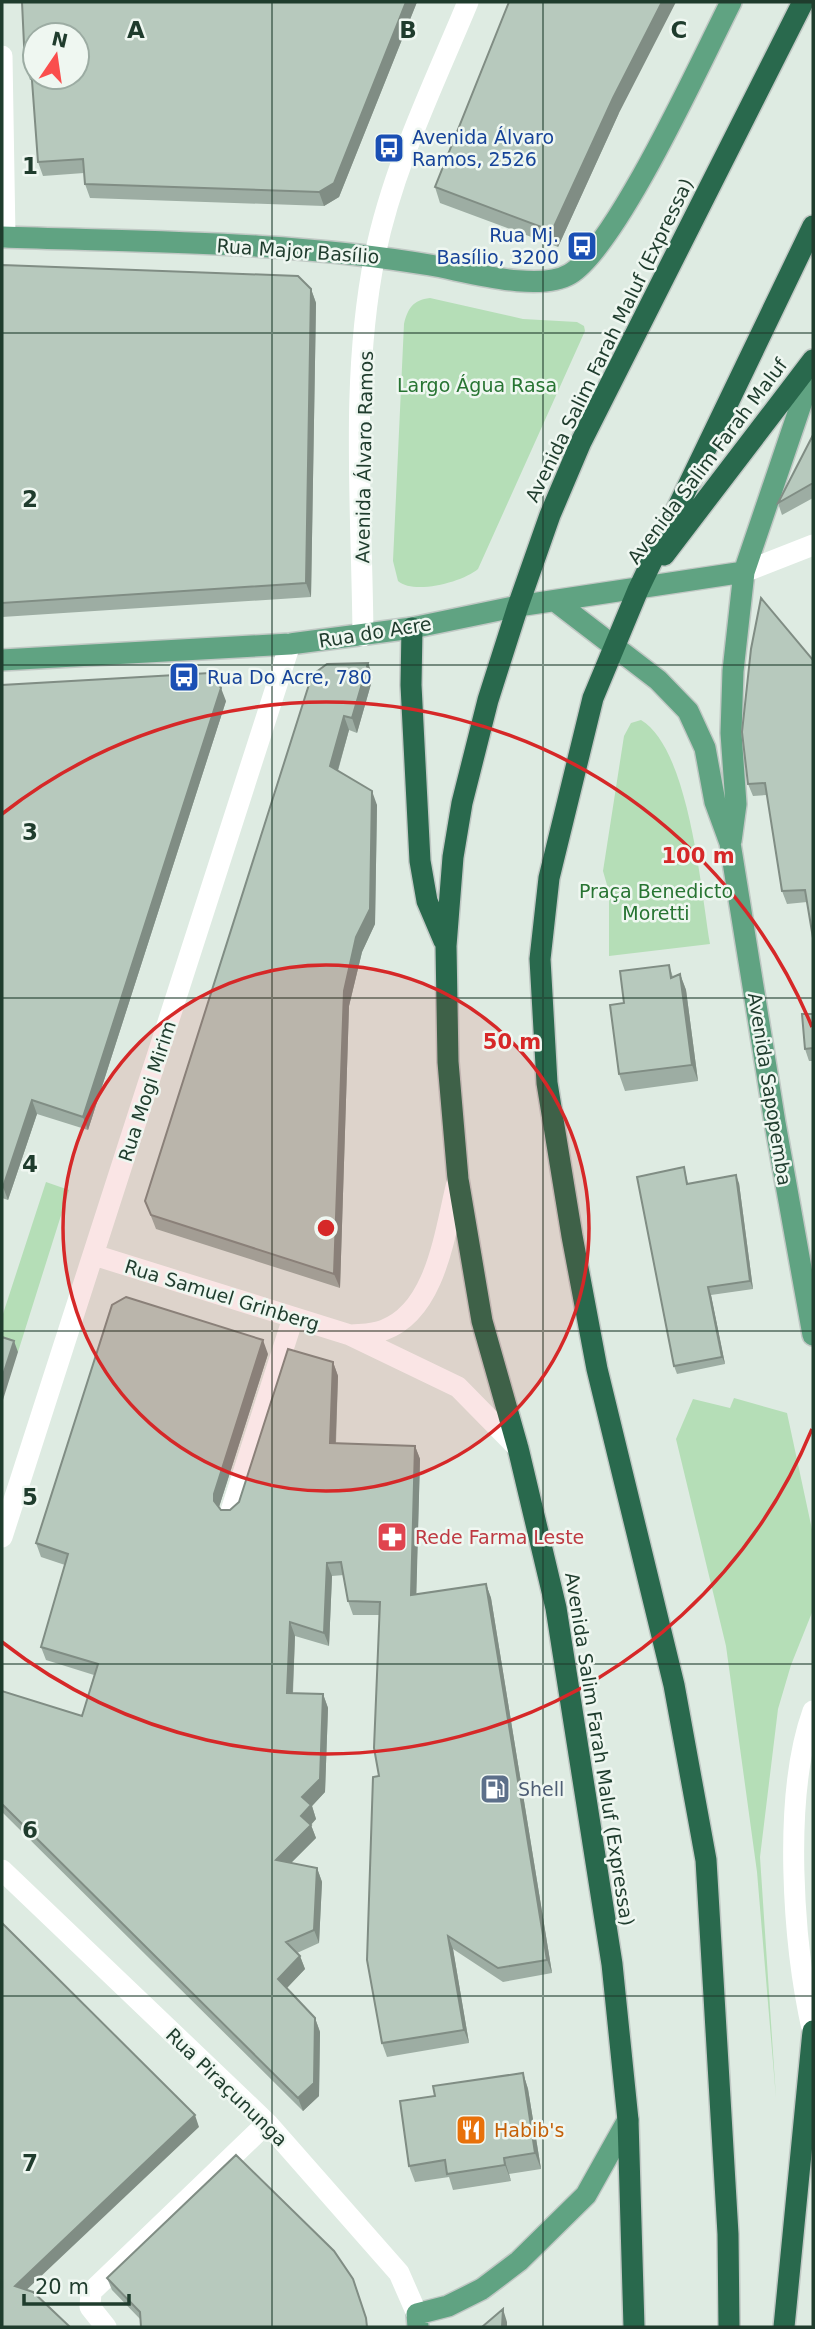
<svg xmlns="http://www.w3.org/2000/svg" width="815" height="2329" font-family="'DejaVu Sans',sans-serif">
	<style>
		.green { fill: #b5deb7 }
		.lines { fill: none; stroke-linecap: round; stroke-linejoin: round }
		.major-casing { stroke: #c0c8c4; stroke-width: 24 }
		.highway-casing { stroke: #c0c8c4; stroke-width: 24 }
		.minor { stroke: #fff; stroke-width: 21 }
		.major { stroke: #60a382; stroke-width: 21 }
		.highway { stroke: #29694d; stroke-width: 21 }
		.wall { fill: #9dada3 }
		.shaded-wall { fill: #808d84 }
		.building { fill: #b7c9bd; stroke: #808d84; stroke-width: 2; fill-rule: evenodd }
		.grid { fill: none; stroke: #1f3c2d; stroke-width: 2; stroke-opacity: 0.55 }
		.ring { fill: none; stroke: #d62828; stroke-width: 3.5 }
		.labels { text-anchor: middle; stroke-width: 5; stroke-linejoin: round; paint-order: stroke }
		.transit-label { font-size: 19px; fill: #164399; stroke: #eff7f1; text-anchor: start }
		.street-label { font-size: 19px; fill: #1f3c2d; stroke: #eff7f1 }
		.park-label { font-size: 19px; fill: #277432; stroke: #eff7f1 }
		.health-label { font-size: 19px; fill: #be3a42; stroke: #eff7f1; text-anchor: start }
		.service-label { font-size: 19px; fill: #4e5e75; stroke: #eff7f1; text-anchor: start }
		.food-label { font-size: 19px; fill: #c56008; stroke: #eff7f1; text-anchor: start }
		.grid-label { font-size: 23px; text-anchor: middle; font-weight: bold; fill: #1f3c2d; stroke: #eff7f1; stroke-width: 5; stroke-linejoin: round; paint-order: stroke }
		.centre { fill: #d62828; stroke: #eff7f1; stroke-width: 3.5 }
		.ring-label { font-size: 21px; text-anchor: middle; font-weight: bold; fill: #d62828; stroke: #eff7f1; stroke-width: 5; stroke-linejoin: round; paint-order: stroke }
	</style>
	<rect width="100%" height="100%" fill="#deebe2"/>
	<path class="green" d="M430,298L523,319L577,322L584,326L585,331L478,569C463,582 414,595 398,581L393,561L404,324C408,308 413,300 430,298Z
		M641,720C689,748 701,890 710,944L609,956V892L603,871L624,736L631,723Z
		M46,1182L69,1190L18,1352L2,1347V1317Z
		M734,1398L787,1413L813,1534V1610L791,1665L778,1709L760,1857L776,2098L757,1872L726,1646L676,1439L693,1399L730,1408Z"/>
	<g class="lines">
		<g class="major-casing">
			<path id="major" d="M2,237C144,242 289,241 430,265C466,271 538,293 570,274C617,246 702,59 731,2
				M555,601L658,680L688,711L705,748L715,802L730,843L775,1123L813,1335
				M2,660L290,644L412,628L518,606L744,572
				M731,841L736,804L731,733L733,671L744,572L813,369
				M418,2327L417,2314L448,2306L482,2289L519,2261L586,2195L628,2120"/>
		</g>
		<g class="highway-casing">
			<path id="highway" d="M664,555L813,360
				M412,628L411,685L420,861L427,901L444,941
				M634,2327L628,2120L612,1964L556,1608L518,1448L482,1321L458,1179L448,1062L446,946L453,857L462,803L488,700L518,606L550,515L581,442L803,2
				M729,2327L728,2234L706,1860L674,1685L597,1369L572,1236L547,1083L540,959L549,878L593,698L638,590L813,226
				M784,2327L813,2031"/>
		</g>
		<path class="minor" d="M2,56L5,237
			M744,572L813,545
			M363,636C362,510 350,379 375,255C393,167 434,84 468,2
			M94,1255L350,1335L458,1387L518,1448
			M352,1335C362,1334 375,1334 384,1330C438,1310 445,1228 458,1179
			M231,1511L293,1318
			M2,1537L290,644
			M813,1711C782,1797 793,1945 813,2033
			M2,1870L267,2123L399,2273L417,2314
			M106,2327L90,2307L91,2292L267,2123"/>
		<use href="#major" class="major"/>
		<use href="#highway" class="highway"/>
	</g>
	<path class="wall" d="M22,2H417L339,197L324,206L90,198L85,184L84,173L43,176L38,162L32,80H30L25,66Z
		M619,113L558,247L440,203L435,187Z
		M2,265L311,289L316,303L311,597L2,617Z
		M813,435V498L782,515L778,503Z
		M813,660L807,902L787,904L782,891L767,795L753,796L748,784Z
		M368,663L373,677L357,733L349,730L338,771L377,805L375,924L362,952L349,1006L340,1288L156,1229L145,1201L312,675Z
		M2,685L226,701L88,1130L37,1114L8,1200L2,1198Z
		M669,965L673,977L680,974L686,990L698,1081L625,1091L619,1074L624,1003Z
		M813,1014V1061H809L805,1049Z
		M684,1167L688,1184L739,1183L753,1289L711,1295L725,1364L677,1374L674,1366Z
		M268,1354L219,1507L221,1510H230L239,1502L333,1362L338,1376L336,1444L415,1446L420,1459L416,1594L486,1584L491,1598L552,1973L503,1982L453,1949L469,2043L387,2057L382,2043L379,1776L380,1615H353L348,1601L344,1575L332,1576L329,1646L295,1636L293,1694H323L328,1708L325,1792L312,1806L316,1819L311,1825L316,1838L291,1863L317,1868L322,1882L319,1943L297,1953L300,1956L305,1969L287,1988L315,2018L320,2032L319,2096L303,2111L2,1812V1691L82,1716L94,1675L46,1660L41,1647L65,1565L41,1557L36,1543Z
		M523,2073L528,2089L541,2169L509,2174L511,2181L453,2190L449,2177L415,2182L409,2166L435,2096Z
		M236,2155L141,2320L112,2290L107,2278Z"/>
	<path class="shaded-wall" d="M406,2H417L339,197L324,206L319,192Z
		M662,2H676L619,113L558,247L552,231L613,98Z
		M311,289L316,303L311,597L306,583Z
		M368,663L373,677L357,733L352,718Z
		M221,688L226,701L88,1130L83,1117Z
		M344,716L349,730L335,780L330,766Z
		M372,791L377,805L375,924L362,952L349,1006L340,1288L334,1274L344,991Z
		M680,974L686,990L698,1081L692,1065Z
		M32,1100L37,1114L8,1200L3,1187Z
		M736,1175L739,1183L753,1289L750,1281Z
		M708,1287L711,1295L725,1364L722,1357Z
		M263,1340L268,1354L219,1507L214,1501V1494Z
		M14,1341L18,1352L2,1403V1378Z
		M333,1362L338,1376L335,1457L330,1443Z
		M415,1446L420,1459L416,1608L411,1595Z
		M327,1563L332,1576L329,1646L324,1633Z
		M486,1584L491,1598L552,1973L547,1960Z
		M290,1622L295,1636L292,1707L287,1693Z
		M323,1694L328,1708L325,1792L312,1806L316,1819L306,1830L301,1816L302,1797Z
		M311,1825L316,1838L281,1873L276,1860Z
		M317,1868L322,1882L319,1943L314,1930Z
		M448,1936L453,1949L469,2043L464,2030Z
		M300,1956L305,1969L283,1992L278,1979Z
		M315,2018L320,2032L319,2096L303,2111L298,2098Z
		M523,2073L528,2089L541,2169L535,2153Z
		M195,2115L199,2127L19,2297L15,2286Z
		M504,2158L509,2174L511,2181L505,2165Z
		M503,2309L507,2322V2327H502Z"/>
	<path class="building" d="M22,2H406L334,183L319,192L85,184L83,159L38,162L31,67L25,66ZM35,35H77V77H35Z
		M509,2H662L613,98L552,231L435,187Z
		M2,265L298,276L311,289L306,583L2,603Z
		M813,435V483L778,503Z
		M761,598L813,660V938L805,890L782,891L765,783L748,784L742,732L751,649Z
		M368,663L352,718L344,716L330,766L372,791L370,909L356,937L344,991L334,1274L151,1215L145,1201L312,675L327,664Z
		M210,673L221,688L83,1117L32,1100L3,1187L2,1186V685Z
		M669,965L671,978L680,974L692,1065L619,1074L610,1005L624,1003L620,971Z
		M802,1014H813V1048L805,1049Z
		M684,1167L687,1184L736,1175L750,1281L708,1287L722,1357L674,1366L637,1177Z
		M126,1297L263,1340L214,1494V1501L221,1510H230L239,1502L288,1349L333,1362L330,1443L415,1446L411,1595L486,1584L547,1960L498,1968L448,1936L464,2030L382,2043L367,1960L373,1777L379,1776L374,1748L380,1602L348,1601L341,1562L327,1563L324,1633L290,1622L287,1693L323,1694L320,1779L302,1797L311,1805L301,1816L311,1825L276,1860L317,1868L314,1930L286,1942L300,1956L278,1979L315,2018L314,2083L298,2098L2,1804V1691L82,1716L98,1664L41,1647L68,1554L36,1543L112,1305Z
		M2,1337L14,1341L2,1378Z
		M2,1923L195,2115L15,2286L33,2292L70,2327H2Z
		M523,2073L535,2153L504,2158L505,2165L447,2174L445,2160L409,2166L400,2101L435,2096L433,2086Z
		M236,2155L334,2251L353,2279L366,2318L367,2327H141L140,2312L107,2278Z
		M503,2309L502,2327H482Z"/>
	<path class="grid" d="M272,2V2327M543,2V2327M2,333H813M2,665H813M2,998H813M2,1331H813M2,1664H813M2,1996H813"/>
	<circle cx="326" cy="1228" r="263" fill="#d62828" fill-opacity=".12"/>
	<g class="ring">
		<circle cx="326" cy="1228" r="263"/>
		<path d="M812 1429A526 526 0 0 1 2 1642M2 814A526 526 0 0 1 812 1027"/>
	</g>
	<defs>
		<g id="bus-square" transform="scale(1.575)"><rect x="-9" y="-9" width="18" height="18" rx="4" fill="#1a4fb4" stroke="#eff7f1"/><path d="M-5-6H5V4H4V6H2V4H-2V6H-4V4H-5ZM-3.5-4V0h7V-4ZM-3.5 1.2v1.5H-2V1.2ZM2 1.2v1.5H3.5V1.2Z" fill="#fff"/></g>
		<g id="pharmacy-square" transform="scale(1.575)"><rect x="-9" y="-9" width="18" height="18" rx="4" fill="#e0444e" stroke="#eff7f1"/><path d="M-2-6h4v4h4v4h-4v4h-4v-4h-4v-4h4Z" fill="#fff"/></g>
		<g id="fuel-square" transform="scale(1.575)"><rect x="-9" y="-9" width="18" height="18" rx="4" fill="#5c6f8a" stroke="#eff7f1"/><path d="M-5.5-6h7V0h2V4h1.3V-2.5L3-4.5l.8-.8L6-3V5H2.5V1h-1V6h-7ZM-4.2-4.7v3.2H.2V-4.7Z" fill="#fff"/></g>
		<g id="restaurant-square" transform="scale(1.575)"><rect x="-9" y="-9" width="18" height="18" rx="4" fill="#e8710a" stroke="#eff7f1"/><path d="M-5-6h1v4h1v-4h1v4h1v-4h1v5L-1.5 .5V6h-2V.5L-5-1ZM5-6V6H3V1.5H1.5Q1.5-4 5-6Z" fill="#fff"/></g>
	</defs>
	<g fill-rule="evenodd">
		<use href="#bus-square" x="389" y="148"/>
		<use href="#bus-square" x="582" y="246"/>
		<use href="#bus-square" x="184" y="677"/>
		<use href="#pharmacy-square" x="392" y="1537"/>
		<use href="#fuel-square" x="495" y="1789"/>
		<use href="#restaurant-square" x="471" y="2130"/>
	</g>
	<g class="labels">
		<g class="transit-label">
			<text x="412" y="144">Avenida Álvaro<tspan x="412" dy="22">Ramos, 2526</tspan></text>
			<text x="559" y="242" text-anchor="end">Rua Mj.<tspan x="559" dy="22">Basílio, 3200</tspan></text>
			<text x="207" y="684">Rua Do Acre, 780</text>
		</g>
		<g class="street-label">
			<text transform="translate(298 251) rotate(4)" y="7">Rua Major Basílio</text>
			<text transform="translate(609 340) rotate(-64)" y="7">Avenida Salim Farah Maluf (Expressa)</text>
			<text transform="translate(364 457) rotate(-89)" y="7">Avenida Álvaro Ramos</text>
			<text transform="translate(707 461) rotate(-53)" y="7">Avenida Salim Farah Maluf</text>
			<text transform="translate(375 632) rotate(-9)" y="7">Rua do Acre</text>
			<text transform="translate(770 1089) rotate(81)" y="7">Avenida Sapopemba</text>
			<text transform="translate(147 1091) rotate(-72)" y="7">Rua Mogi Mirim</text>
			<text transform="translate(222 1295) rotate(17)" y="7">Rua Samuel Grinberg</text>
			<text transform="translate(600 1749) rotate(81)" y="7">Avenida Salim Farah Maluf (Expressa)</text>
			<text transform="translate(227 2087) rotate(44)" y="7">Rua Piraçununga</text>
		</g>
		<g class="park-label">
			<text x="477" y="392">Largo Água Rasa</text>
			<text x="656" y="898">Praça Benedicto<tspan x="656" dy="22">Moretti</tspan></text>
		</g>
		<g class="health-label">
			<text x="415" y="1544">Rede Farma Leste</text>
		</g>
		<g class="service-label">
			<text x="518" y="1796">Shell</text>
		</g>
		<g class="food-label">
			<text x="494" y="2137">Habib's</text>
		</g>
	</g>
	<g class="grid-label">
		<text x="136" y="38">A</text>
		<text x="408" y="38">B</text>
		<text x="679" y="38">C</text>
		<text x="30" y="174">1</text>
		<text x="30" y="507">2</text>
		<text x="30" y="840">3</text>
		<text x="30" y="1172">4</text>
		<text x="30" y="1505">5</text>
		<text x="30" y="1838">6</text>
		<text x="30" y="2171">7</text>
	</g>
	<circle cx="326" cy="1228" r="10" class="centre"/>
	<g class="ring-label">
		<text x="698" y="863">100 m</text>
		<text x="512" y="1049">50 m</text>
	</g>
	<rect width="815" height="2329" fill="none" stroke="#1f3c2d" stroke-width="7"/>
	<g transform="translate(56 56) rotate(13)"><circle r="33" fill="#eff7f1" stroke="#9caca3" stroke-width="2"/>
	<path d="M0-5L12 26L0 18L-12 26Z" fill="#fa4e4d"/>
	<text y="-10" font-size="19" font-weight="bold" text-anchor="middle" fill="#1f3c2d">N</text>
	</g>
	<path d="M24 2294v10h105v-10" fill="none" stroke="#1f3c2d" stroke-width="3.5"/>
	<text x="35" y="2294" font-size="21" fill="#1f3c2d" stroke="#eff7f1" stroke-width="5" paint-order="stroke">20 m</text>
</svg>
